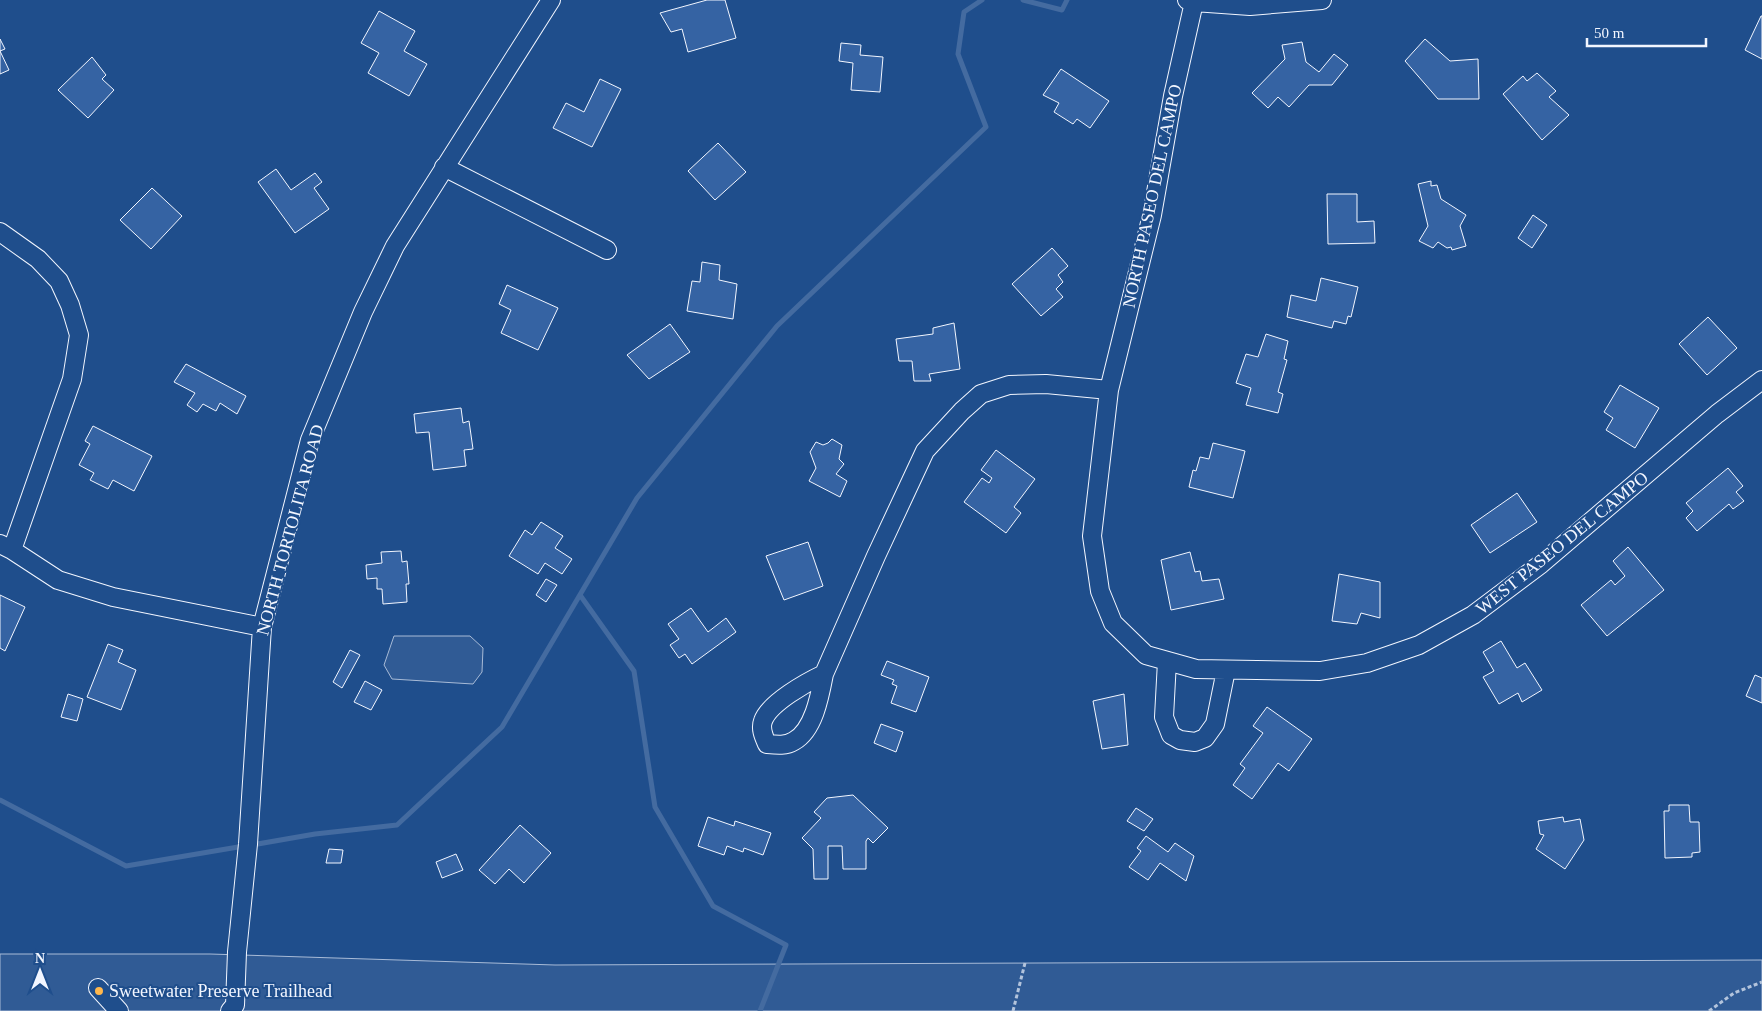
<svg xmlns="http://www.w3.org/2000/svg" width="1762" height="1011" font-family="Georgia,serif">
	<style>
		.built { fill: #305b95; stroke: #a8bbd7 }
		.lines { fill: none; stroke-linecap: round; stroke-linejoin: round }
		.stream { stroke: #446ba0; stroke-width: 5 }
		.building { fill: #3563a3; stroke: #f2f6ff }
		.minor-casing { stroke: #f2f6ff; stroke-width: 20 }
		.path { stroke: #b3c4dc; stroke-width: 3; stroke-dasharray: 4 2.5; stroke-linecap: butt }
		.minor { stroke: #1f4e8c; stroke-width: 18 }
		.poi-dot { fill: #ffb74d; stroke: #1f4e8c; stroke-width: 2 }
		.labels { text-anchor: middle; stroke-width: 4; stroke-linejoin: round; paint-order: stroke }
		.street-label { font-size: 18px; fill: #f2f6ff; stroke: #1f4e8c }
		.poi-label { font-size: 18px; fill: #f2f6ff; stroke: #1f4e8c; text-anchor: start }
	</style>
	<rect width="100%" height="100%" fill="#1f4e8c"/>
	<path class="built" d="M394,636H470L483,648L482,672L473,684L392,679L384,665Z
		M0,954H210L555,965L1762,960V1011H0Z"/>
	<g class="lines">
		<path class="stream" d="M1023,0L1062,10L1067,0
			M580,595L634,671L655,807L713,906L786,945L760,1011
			M0,800L126,866L244,846
			M252,845L315,834L397,825L502,727L637,498L777,326L986,127L958,54L964,12L982,0"/>
	</g>
	<path class="building" d="M707,0H725L736,38L688,52L682,29L671,32L660,13Z
		M379,11L415,31L404,51L427,64L409,96L368,73L379,53L361,43Z
		M1761,16H1762V59L1745,50Z
		M0,39L5,49L0,51L9,70L0,74Z
		M1425,39L1450,61L1478,59L1479,99H1438L1405,61Z
		M1302,42L1306,62L1319,72L1334,54L1348,65L1332,85H1309L1289,107L1278,97L1268,108L1252,93L1285,59L1282,45Z
		M841,43L861,45L860,55L883,57L880,92L851,90L853,63L839,61Z
		M92,57L106,75L102,79L114,90L88,118L58,90Z
		M1061,69L1109,101L1090,128L1077,119L1073,124L1054,112L1059,103L1043,95Z
		M1537,73L1556,91L1549,97L1569,115L1542,140L1503,94L1523,76L1527,81Z
		M600,79L621,89L592,147L553,128L566,103L584,112Z
		M718,143L746,172L715,200L688,171Z
		M276,169L291,190L315,173L322,182L314,188L329,209L295,233L258,182Z
		M1431,181V186L1437,185L1441,199L1466,215L1460,226L1466,246L1452,250L1451,247L1447,248L1438,242L1433,248L1419,241L1428,226L1418,184Z
		M152,188L182,216L151,249L120,220Z
		M1327,194H1357V222L1374,221L1375,243L1328,244Z
		M1533,215L1547,225L1532,248L1518,238Z
		M1052,248L1068,266L1058,275L1063,282L1056,289L1063,297L1041,316L1012,284Z
		M702,262L720,265L719,280L737,284L733,319L687,311L692,281L700,282Z
		M1321,278L1358,287L1351,317L1348,316L1346,324L1334,321L1332,328L1287,317L1291,295L1316,301Z
		M507,285L558,308L538,350L501,333L511,310L499,304Z
		M1708,317L1737,348L1707,375L1679,344Z
		M954,323L960,369L929,374L931,381H914L912,361H899L896,339L933,334V328Z
		M670,324L690,352L649,379L627,355Z
		M1266,334L1288,341L1284,359L1287,360L1278,392L1283,394L1278,413L1246,405L1251,388L1236,383L1246,354L1258,357Z
		M186,364L246,396L237,414L220,403L216,411L203,404L197,412L187,405L195,393L174,382Z
		M1620,385L1659,408L1635,448L1606,430L1613,418L1604,412Z
		M461,408L463,423L469,421L473,449L464,450L466,466L433,470L429,432L416,433L414,414Z
		M93,426L152,456L134,491L113,480L108,489L90,480L94,473L79,465L90,444L85,441Z
		M832,439L842,445L839,459L844,464L836,474L847,481L840,497L809,481L816,468L810,452L816,442L823,445L828,443Z
		M1213,443L1245,451L1233,498L1189,487L1193,470L1196,471L1200,457L1209,459Z
		M996,450L1035,479L1014,507L1021,513L1006,533L964,502L982,478L989,483L992,478L981,470Z
		M1728,468L1743,486L1736,492L1744,501L1733,509L1729,504L1697,531L1686,518L1693,511L1686,503Z
		M1517,493L1537,522L1490,553L1471,525Z
		M541,522L563,536L555,548L572,559L562,574L545,563L538,574L509,556L525,530L532,535Z
		M808,542L823,586L784,600L766,556Z
		M1628,547L1664,590L1607,636L1581,605L1611,580L1615,585L1625,576L1613,561Z
		M401,551L402,562L407,561L409,584H406L407,602L383,604L382,589H377V578L367,579L366,565L382,563L381,552Z
		M1190,552L1195,572L1200,571L1202,581L1219,579L1224,599L1171,610L1161,560Z
		M1339,574L1380,582V618L1361,613L1357,624L1332,621Z
		M546,579L557,585L546,602L536,595Z
		M0,595L25,607L5,651L0,648Z
		M691,608L708,632L726,618L736,632L692,664L685,654L679,658L670,645L679,639L668,624Z
		M1501,641L1517,668L1525,663L1542,690L1522,702L1518,693L1499,704L1483,677L1494,671L1483,652Z
		M108,644L123,650L118,662L136,670L121,710L87,697Z
		M350,650L360,655L342,688L333,682Z
		M887,661L929,677L916,712L891,703L897,686L892,684L894,680L881,675Z
		M1755,675L1762,678V703L1746,696Z
		M365,681L382,690L371,710L354,702Z
		M68,694L83,699L77,721L61,717Z
		M1124,694L1128,745L1102,749L1093,701Z
		M1267,707L1312,739L1289,771L1278,763L1252,799L1233,785L1245,768L1240,764L1263,733L1253,726Z
		M881,724L903,732L896,752L874,743Z
		M853,795L888,828L873,843L868,838L866,841V869H843L842,846H828V879H814L813,849L802,838L821,818L814,812L827,798Z
		M1669,805H1689L1690,822H1699L1700,852L1692,853V857L1665,858L1664,811H1669Z
		M1136,808L1153,819L1144,831L1127,821Z
		M708,817L734,826L735,821L771,833L763,855L744,848L743,852L727,846L724,855L698,846Z
		M1563,817L1564,822L1580,819L1584,840L1565,869L1536,849L1544,835L1540,834L1538,821Z
		M520,825L551,853L524,883L509,869L495,884L479,870Z
		M1146,836L1168,852L1175,843L1194,856L1186,881L1160,863L1148,880L1129,867L1141,851L1137,848Z
		M329,849L343,850L341,863H326Z
		M456,854L463,870L442,878L436,862Z"/>
	<g class="lines">
		<g class="minor-casing">
			<path id="minor" d="M1187,0L1194,2L1250,6L1322,0
				M1194,2L1173,96L1152,215L1109,390L1092,536L1100,591L1113,623L1146,655L1196,669L1320,671L1367,663L1419,645L1473,615L1541,564L1717,414L1762,380
				M444,167L607,250
				M0,232L38,259L59,281L70,305L79,335L72,379L12,550
				M0,544L12,550L58,580L113,597L262,627
				M1167,661L1164,717L1171,735L1180,740L1195,742L1205,738L1215,724L1226,670
				M824,674C807,682 769,703 763,721C760,729 764,737 767,744C777,745 786,746 794,741C814,730 820,695 824,674L876,556L925,451L962,411L981,394L1009,385L1046,384L1109,390
				M98,988L119,1011
				M230,1011L235,1005L237,952L248,844L262,627L310,440L363,312L395,246L551,0"/>
		</g>
		<path class="path" d="M1013,1011L1025,963
			M1709,1011L1734,993L1762,982"/>
		<use href="#minor" class="minor"/>
	</g>
	<circle class="poi-dot" cx="99" cy="991" r="5"/>
	<g class="labels">
		<g class="street-label">
			<text transform="translate(1152 196) rotate(-78)" y="6">NORTH PASEO DEL CAMPO</text>
			<text transform="translate(290 530) rotate(-75)" y="6">NORTH TORTOLITA ROAD</text>
			<text transform="translate(1562 543) rotate(-39)" y="6">WEST PASEO DEL CAMPO</text>
		</g>
		<g class="poi-label">
			<text x="109" y="997">Sweetwater Preserve Trailhead</text>
		</g>
	</g>
	<g transform="translate(40 971)" stroke="#1f4e8c" stroke-width="4" paint-order="stroke">
	<path d="M0-4L9 19L0 12L-9 19Z" fill="#f2f6ff"/>
	<text y="-8" font-size="14" font-weight="bold" text-anchor="middle" fill="#f2f6ff">N</text>
	</g>
	<path d="M1587 38v8h119v-8" fill="none" stroke="#f2f6ff" stroke-width="2.5"/>
	<text x="1594" y="38" font-size="15" fill="#f2f6ff" stroke="#1f4e8c" stroke-width="4" paint-order="stroke">50 m</text>
</svg>
